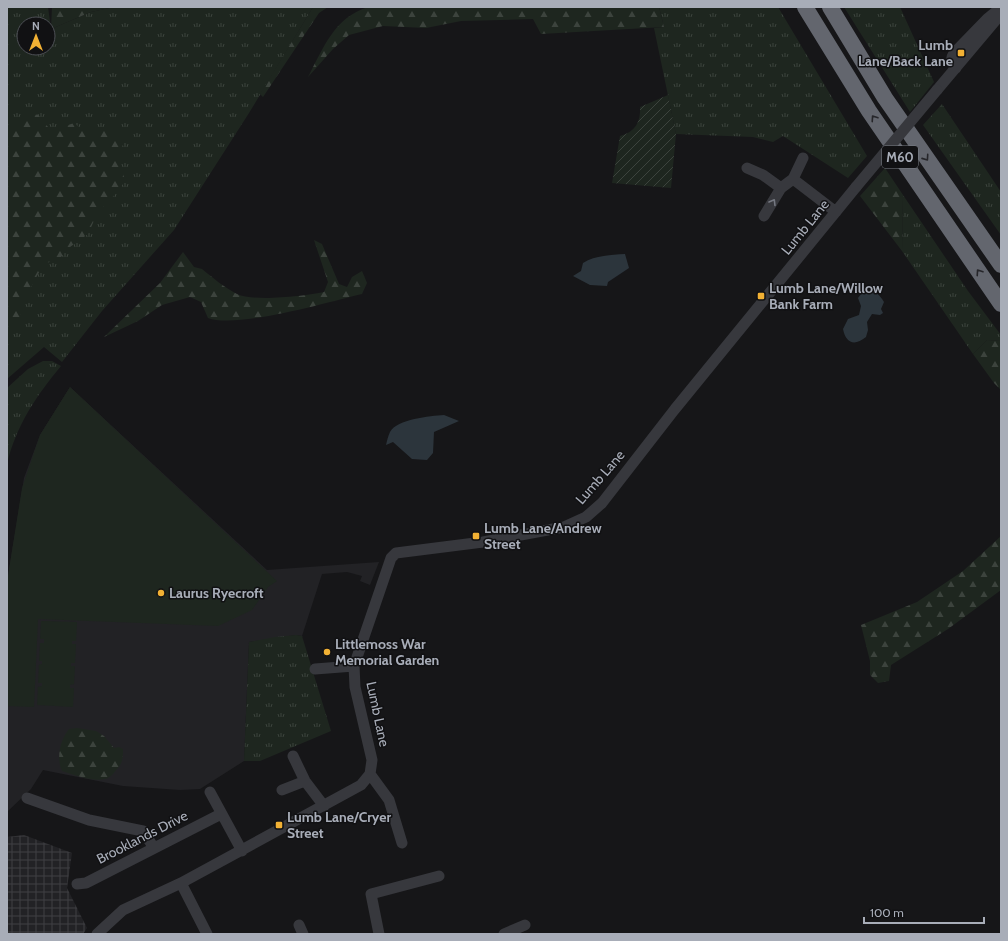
<svg xmlns="http://www.w3.org/2000/svg" width="1008" height="941" font-family="Cabin,sans-serif">
	<style>
		.built { fill: #222225 }
		.industrial { fill: url(#industrial-grid) }
		.grass { fill: url(#grass-tufts); fill-rule: evenodd }
		.forest { fill: url(#forest-firs) }
		.park { fill: #1e261f }
		.garden { fill: url(#garden-furrows) }
		.water { fill: #2c353c }
		.lines { fill: none; stroke-linecap: round; stroke-linejoin: round }
		.minor { stroke: #37383d; stroke-width: 11 }
		.highway { stroke: #63666e; stroke-width: 16 }
		.minor-bridge { stroke: #37383d; stroke-width: 11 }
		.oneway { stroke: #26262a }
		.oneway2 { stroke: #757881 }
		.poi-dot { fill: #f2b134; stroke: #111113; stroke-width: 1.5 }
		.labels { text-anchor: middle; stroke-width: 3; stroke-linejoin: round; paint-order: stroke }
		.shield { fill: #111113; stroke: #7b7e86; stroke-width: 1 }
		.shield-label { font-size: 13px; font-weight: bold; fill: #a8adb8 }
		.poi-label { font-size: 14px; font-weight: bold; fill: #a8adb8; stroke: #111113; text-anchor: start }
		.street-label { font-size: 14px; fill: #a8adb8; stroke: #111113 }
	</style>
	<defs>
		<pattern id="industrial-grid" width="8" height="8" patternUnits="userSpaceOnUse"><rect width="8" height="8" fill="#222225"/><path d="M0 4h8M4 0v8" fill="none" stroke="#3f3f43"/></pattern>
		<pattern id="grass-tufts" width="24" height="20" patternUnits="userSpaceOnUse"><rect width="24" height="20" fill="#1e261f"/><path d="M3 7l-1-3M5 7V3M7 7l1-3M15 17l-1-3M17 17v-4M19 17l1-3" fill="none" stroke="#3c433d"/></pattern>
		<pattern id="forest-firs" width="22" height="20" patternUnits="userSpaceOnUse"><rect width="22" height="20" fill="#1e261f"/><path d="M5 1l3.5 6h-7zM16 11l3.5 6h-7z" fill="#3c433d"/></pattern>
		<pattern id="garden-furrows" width="10" height="10" patternUnits="userSpaceOnUse"><rect width="10" height="10" fill="#1e261f"/><path d="M-1 1l2-2M0 10L10 0M9 11l2-2" fill="none" stroke="#3c433d"/></pattern>
	</defs>
	<rect width="100%" height="100%" fill="#161618"/>
	<path class="built" d="M70,387L267,570L379,562L370,585L360,581L362,576L347,572L322,574L302,636L296,635L249,642L244,761L200,789L180,790L123,786L43,770L31,789L7,812V582L24,478L40,435Z"/>
	<path class="industrial" d="M24,835L72,853L67,888L87,928L83,934H7V837Z"/>
	<path class="grass" d="M7,7H48L51,29L91,12L114,7H313L249,113L174,230L102,311L62,362L44,347L7,379ZM24,24H48V48H24Z
		M659,7H778L867,156L848,178L783,136L773,142L753,137L676,134L654,28L664,27Z
		M844,7H900L934,82L910,112Z
		M942,104L1001,192V235L923,125Z
		M903,195L968,291L1001,335V341L987,340L973,354L902,251Z
		M43,361H52L61,366C36,396 16,426 7,464V388L28,369Z
		M296,635L302,636L331,731L260,761H244L249,642L275,637Z"/>
	<path class="forest" d="M52,7H114L91,12L51,29Z
		M313,7H328L319,13L263,97L260,94Z
		M368,7H659L664,27L541,34L533,19L461,21L426,28L383,26L349,35L333,49L308,77C324,47 334,18 368,7Z
		M34,114L38,115L48,127L57,129L74,123L85,132L110,127L119,131L124,143L118,154L125,181L118,191L97,214L88,234L70,247L61,257L47,263L38,274L23,303L19,323L7,338V133L19,128Z
		M885,168L903,195L902,251L860,196Z
		M314,240L322,244L339,284L347,287L352,277L362,271L367,283L362,294C328,302 237,329 208,318L201,302L190,297L162,305L138,321L104,337L160,283L183,252L194,267L202,269C213,278 225,288 237,294C254,302 305,296 324,292L328,282Z
		M987,340L1001,341V390L994,383L973,354Z
		M1001,536V590L948,629L891,665L889,681L878,683L870,675V661L861,625L917,602L963,571Z
		M77,728L96,731L104,736L114,748L119,747L123,749C123,757 123,763 117,769C114,773 110,778 105,779C92,782 74,775 62,771C56,758 60,740 69,729Z"/>
	<path class="park" d="M70,387L277,581L268,587L252,610L218,626L38,619L34,707L7,706V582L22,488L40,435Z
		M41,621L77,622L76,641H72V644H76L75,663H71V666H75L74,684L70,685V688H74L73,707L37,705L38,687L42,686V683H38L39,665L42,664V661H39L40,643H44V639H40Z"/>
	<path class="garden" d="M668,95L676,134L671,188L612,183L620,136C635,132 641,122 640,107Z"/>
	<path class="water" d="M625,254L629,268L608,282L607,286L590,285L573,276L581,271L583,263C596,255 611,255 625,254Z
		M864,290C874,289 879,294 884,302L881,309L883,313L880,315L872,314L867,322L868,330L866,337C855,346 846,344 843,329L848,319L859,315L861,306L858,298Z
		M444,415L459,421L434,432L433,453L427,460L412,459L393,442L386,445C387,441 388,436 390,432C397,419 430,416 444,415Z"/>
	<g class="lines">
		<path class="minor" d="M956,68C951,63 950,59 954,53L987,19L998,10
			M937,90L1001,14
			M803,158L793,179L836,212
			M747,168L763,175L781,188L793,179
			M764,216L781,188
			M315,669L354,666
			M293,756L305,781L324,806
			M370,774L389,800L402,843
			M282,790L305,781
			M210,792L242,851
			M27,798L89,820L143,831L154,848
			M181,883L207,934
			M77,884L86,883L221,814
			M299,925L303,934
			M97,934L123,910L181,883L361,785L370,774L372,760L355,687L354,666L391,558L396,553L483,542L564,527L586,517L602,503L675,409L856,187
			M379,934L371,894L439,876
			M504,934L525,925"/>
		<path class="highway" d="M805,7L869,111L1001,304
			M830,7L885,98L1001,265"/>
		<path class="minor-bridge" d="M856,187L937,90"/>
	</g>
	<defs><path id="oneway-chevron" d="M-2-3.5L2.5 0L-2 3.5" fill="none" stroke-width="1.6" stroke-linecap="round" stroke-linejoin="round"/></defs>
	<g class="oneway">
		<use href="#oneway-chevron" transform="translate(874 118) rotate(-124)"/>
		<use href="#oneway-chevron" transform="translate(926 158) rotate(55)"/>
		<use href="#oneway-chevron" transform="translate(979 272) rotate(-124)"/>
	</g>
	<use class="oneway2" href="#oneway-chevron" transform="translate(773 202) rotate(-59)"/>
	<g class="poi-dot">
		<rect x="957" y="49" width="8" height="8" rx="2"/>
		<rect x="757" y="292" width="8" height="8" rx="2"/>
		<rect x="472" y="532" width="8" height="8" rx="2"/>
		<circle cx="161" cy="593" r="4"/>
		<circle cx="327" cy="652" r="4"/>
		<rect x="275" y="821" width="8" height="8" rx="2"/>
	</g>
	<g class="labels">
		<rect class="shield" x="882" y="146" width="36" height="22" rx="3"/>
		<g class="shield-label">
			<text x="900" y="162">M60</text>
		</g>
		<g class="poi-label">
			<text x="953" y="50" text-anchor="end">Lumb<tspan x="953" dy="16">Lane/Back Lane</tspan></text>
			<text x="769" y="293">Lumb Lane/Willow<tspan x="769" dy="16">Bank Farm</tspan></text>
			<text x="484" y="533">Lumb Lane/Andrew<tspan x="484" dy="16">Street</tspan></text>
			<text x="169" y="598">Laurus Ryecroft</text>
			<text x="335" y="649">Littlemoss War<tspan x="335" dy="16">Memorial Garden</tspan></text>
			<text x="287" y="822">Lumb Lane/Cryer<tspan x="287" dy="16">Street</tspan></text>
		</g>
		<g class="street-label">
			<text transform="translate(805 227) rotate(-51)" y="5">Lumb Lane</text>
			<text transform="translate(600 477) rotate(-49)" y="5">Lumb Lane</text>
			<text transform="translate(378 714) rotate(78)" y="5">Lumb Lane</text>
			<text transform="translate(142 837) rotate(-27)" y="5">Brooklands Drive</text>
		</g>
	</g>
	<rect width="1008" height="941" fill="none" stroke="#a8adb8" stroke-width="16"/>
	<g transform="translate(36 36)"><circle r="19" fill="#111113" stroke="#4d4f55"/>
	<path d="M0-3L7 15L0 10L-7 15Z" fill="#f2b134"/>
	<text y="-6" font-size="11" font-weight="bold" text-anchor="middle" fill="#a8adb8">N</text>
	</g>
	<path d="M864 917v6h120v-6" fill="none" stroke="#a8adb8" stroke-width="2"/>
	<text x="870" y="917" font-size="12" fill="#a8adb8" stroke="#111113" stroke-width="3" paint-order="stroke">100 m</text>
</svg>
